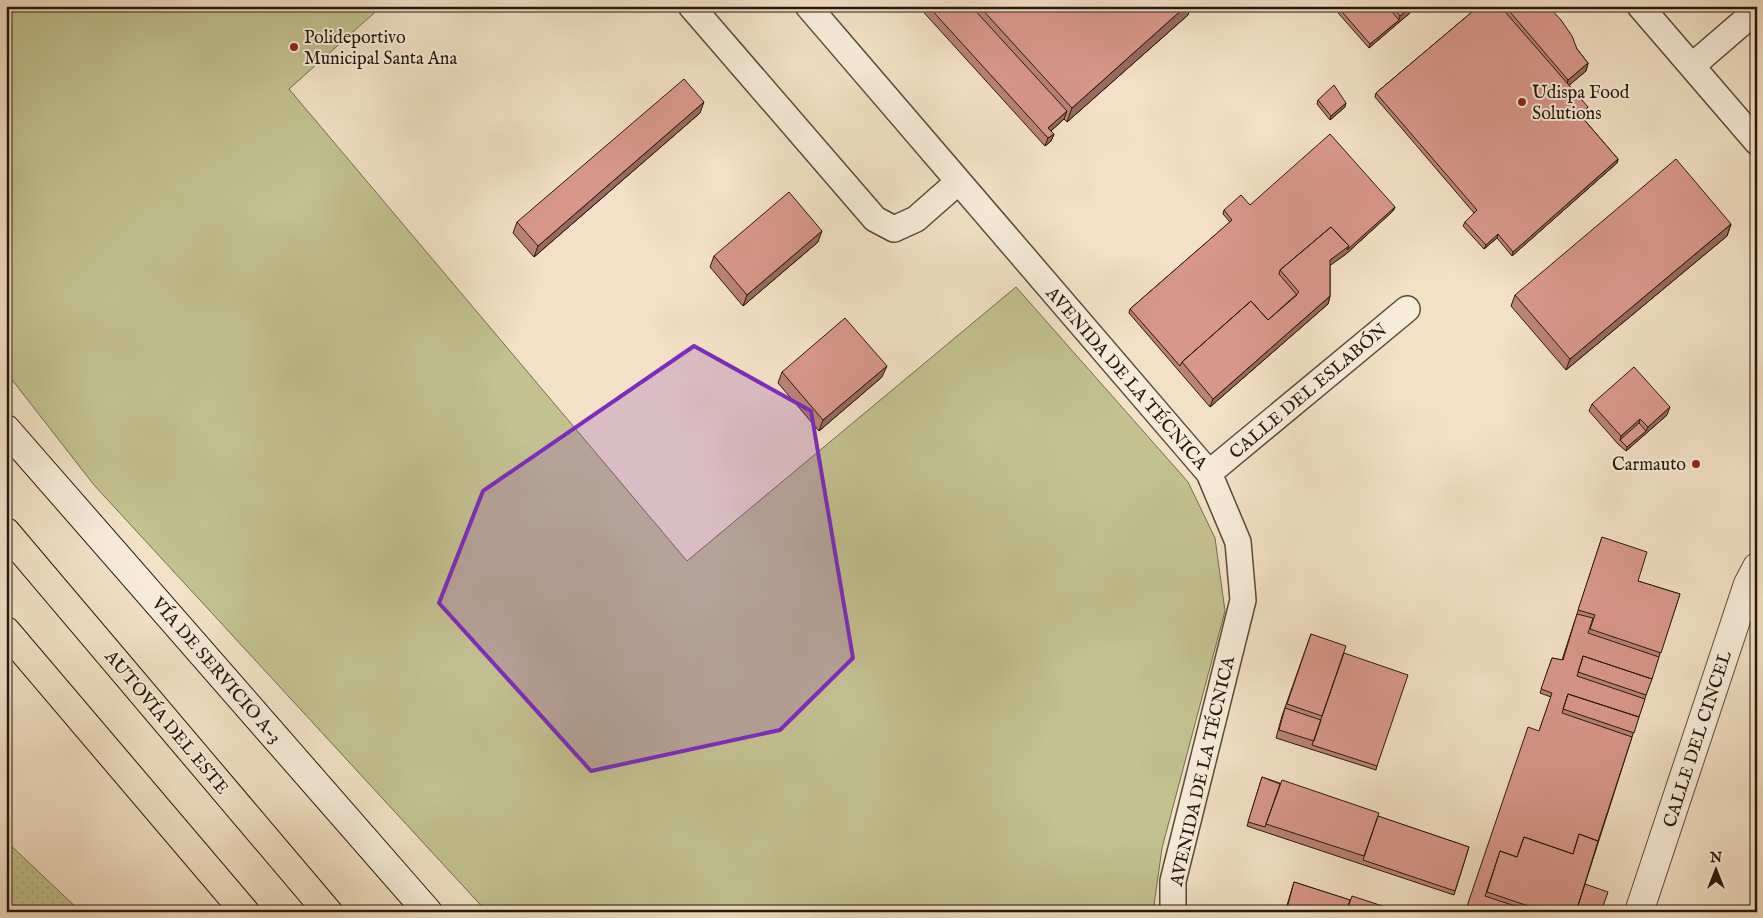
<svg xmlns="http://www.w3.org/2000/svg" width="1763" height="918" font-family="'IM FELL English',serif">
	<style>
		.green { fill: #c3c190; stroke: #756c4e }
		.park { fill: url(#park-dots); stroke: #756c4e }
		.lines { fill: none; stroke-linecap: round; stroke-linejoin: round }
		.minor-casing { stroke: #5a4a3a; stroke-width: 28 }
		.tertiary-casing { stroke: #5a4a3a; stroke-width: 30 }
		.secondary-casing { stroke: #27180c; stroke-width: 30 }
		.motorway-casing { stroke: #27180c; stroke-width: 30 }
		.minor { stroke: #f7ecda; stroke-width: 25 }
		.tertiary { stroke: #f7ecda; stroke-width: 28 }
		.secondary { stroke: #f7ecda; stroke-width: 28 }
		.motorway { stroke: #f2e1c6; stroke-width: 28 }
		.wall { fill: #bb8278; stroke: #27180c }
		.shaded-wall { fill: #986a62; stroke: #27180c }
		.building { fill: #d9978c; stroke: #27180c }
		.marked { fill: #7b2cbf; fill-opacity: 0.2; stroke: #7b2cbf; stroke-width: 4; stroke-linejoin: round }
		.poi-dot { fill: #8f2418; stroke: #f7ecda; stroke-width: 2 }
		.labels { text-anchor: middle; stroke-width: 4; stroke-linejoin: round; paint-order: stroke }
		.poi-label { font-size: 18px; fill: #27180c; stroke: #f7ecda; text-anchor: start }
		.street-label { font-size: 18px; fill: #27180c; stroke: #f7ecda }
	</style>
	<defs>
		<pattern id="park-dots" width="8" height="8" patternUnits="userSpaceOnUse" patternTransform="scale(1.25)"><rect width="8" height="8" fill="#c3c190"/><path d="M2 2h.1M6 6h.1" fill="none" stroke="#a8a57b" stroke-width="1.8" stroke-linecap="round"/></pattern>
	</defs>
	<rect width="100%" height="100%" fill="#f2e1c6"/>
	<filter id="stains"><feTurbulence type="fractalNoise" baseFrequency=".004" numOctaves="4"/><feColorMatrix values="0 0 0 0 .2 0 0 0 0 .09 0 0 0 0 .02 0 0 0 .5 -.17"/></filter>
	<radialGradient id="worn" r=".72"><stop offset=".6" stop-color="#630" stop-opacity="0"/><stop offset="1" stop-color="#630" stop-opacity=".3"/></radialGradient>
	<path class="green" d="M6,6H382L289,89L687,561L1016,287L1188,482L1215,538L1225,611L1162,848L1153,912H487L94,485L6,372Z"/>
	<path class="park" d="M6,841L81,912H6Z"/>
	<g class="lines">
		<g class="minor-casing">
			<path id="minor" d="M691,6L875,219L894,229L916,219L958,182
				M808,6L1209,473L1238,542L1243,600L1173,881V912
				M1640,6L1757,142
				M1692,66L1757,10
				M1209,473L1407,309"/>
		</g>
		<g class="tertiary-casing">
			<path id="tertiary" d="M1639,912L1748,584L1757,567"/>
		</g>
		<g class="secondary-casing">
			<path id="secondary" d="M6,429L428,912"/>
		</g>
		<g class="motorway-casing">
			<path id="motorway" d="M6,532L328,912
				M6,631L245,912"/>
		</g>
		<use href="#minor" class="minor"/>
		<use href="#tertiary" class="tertiary"/>
		<use href="#secondary" class="secondary"/>
		<use href="#motorway" class="motorway"/>
	</g>
	<path class="wall" d="M918,6H1191L1188,15L1067,122L1064,119L1051,131L1054,134L1051,141L1045,146Z
		M1332,6H1418L1369,48Z
		M1479,6H1548L1577,49L1588,63L1586,71L1569,85L1586,111L1581,116L1618,159L1617,163L1512,256L1497,238L1484,249L1463,226L1465,222L1474,213L1375,97L1376,93Z
		M1318,100L1345,107L1330,120L1317,104Z
		M700,113L534,257L513,233L517,222Z
		M1250,205L1395,207L1393,211L1346,254L1330,265V296L1328,304L1210,407L1129,313L1130,309L1230,222L1223,214L1224,210Z
		M1731,224L1727,236L1566,370L1511,306L1515,295Z
		M818,242L743,306L710,267L714,256Z
		M782,372L882,377L819,431L778,383Z
		M1592,404L1667,415L1626,451L1618,444L1589,411Z
		M1602,537L1638,581L1680,594L1632,737L1585,884L1601,912H1465L1539,731L1551,697L1540,693L1552,658L1562,660Z
		M1311,634L1344,653L1377,766L1376,770L1276,738L1282,716Z
		M1262,777L1469,847L1454,895L1247,826Z
		M1294,882L1350,900L1401,912H1285Z"/>
	<path class="shaded-wall" d="M1186,6H1191L1188,15L1067,122L1072,108Z
		M1411,6H1418L1369,48L1370,44L1399,20L1400,16Z
		M1588,63L1586,71L1566,88L1568,80Z
		M704,102L700,113L534,257L538,246Z
		M1346,103L1345,107L1330,120L1331,116Z
		M1588,107L1586,111L1578,118L1580,115Z
		M1067,111L1064,119L1045,136L1048,128Z
		M1054,134L1051,141L1045,146L1048,138Z
		M1618,159L1617,163L1512,256L1513,252Z
		M1395,207L1393,211L1346,254L1328,267L1330,260Z
		M1731,224L1727,236L1566,370L1570,359Z
		M822,231L818,242L743,306L747,295Z
		M1498,234L1497,238L1484,249L1486,245Z
		M1330,296L1328,304L1210,407L1213,399Z
		M887,366L882,377L819,431L823,420Z
		M1670,407L1667,415L1626,451L1627,447L1646,431L1648,427Z
		M1640,419L1638,427L1620,440L1621,436Z"/>
	<path class="building" d="M928,6H971L1067,111L1048,128L1054,134L1048,138Z
		M979,6H1186L1072,108Z
		M1337,6H1387L1399,20L1370,44Z
		M1392,6H1411L1400,16Z
		M1479,6H1500L1588,107L1580,115L1618,159L1513,252L1498,234L1486,245L1465,222L1477,210L1376,93Z
		M1505,6H1548L1561,20L1572,36L1577,49L1588,63L1568,80Z
		M684,79L704,102L538,246L517,222Z
		M1334,85L1346,103L1331,116L1318,100Z
		M1330,134L1395,207L1347,250L1349,246L1331,227L1280,270L1279,274L1297,295L1268,320L1251,301L1182,362L1180,366L1130,309L1232,220L1224,210L1241,195L1250,205Z
		M1676,159L1731,224L1570,359L1515,295Z
		M789,192L822,231L747,295L714,256Z
		M1331,227L1349,246L1330,260V296L1213,399L1182,362L1251,301L1268,320L1299,292L1280,270Z
		M845,318L887,366L823,420L782,372Z
		M1634,367L1670,407L1648,427L1640,419L1621,436L1592,404Z
		M1639,423L1646,431L1627,447L1620,440Z
		M1602,537L1647,552L1638,581L1680,594L1661,653L1590,629L1595,615L1578,610Z
		M1577,614L1593,618L1588,633L1659,657L1652,679L1583,656L1582,660L1577,676L1645,699L1639,717L1568,694L1567,697L1562,713L1632,737L1598,841L1579,834L1573,854L1524,837L1517,857L1500,851L1485,896L1533,912H1465L1528,727L1539,731L1552,693L1541,689L1552,658L1563,660Z
		M1311,634L1346,646L1322,716L1287,704Z
		M1344,653L1408,675L1377,766L1312,745Z
		M1583,656L1652,679L1646,695L1578,672Z
		M1568,694L1639,717L1634,733L1563,709Z
		M1285,708L1321,720L1314,741L1279,730Z
		M1262,777L1280,784L1265,827L1248,822Z
		M1282,780L1379,813L1364,856L1266,824Z
		M1378,816L1469,847L1455,891L1363,860Z
		M1579,834L1598,841L1576,912H1546L1487,892L1500,851L1517,857L1524,837L1573,854Z
		M1294,882L1350,900L1346,912H1299L1287,908Z
		M1585,884L1608,892L1601,912H1576Z
		M1352,896L1401,912H1346Z"/>
	<path class="marked" d="M694,346L811,411L853,658L780,730L591,771L439,603L483,491Z"/>
	<g class="poi-dot">
		<circle cx="294" cy="47" r="5"/>
		<circle cx="1522" cy="102" r="5"/>
		<circle cx="1696" cy="464" r="5"/>
	</g>
	<g class="labels">
		<g class="poi-label">
			<text x="304" y="43">Polideportivo<tspan x="304" dy="21">Municipal Santa Ana</tspan></text>
			<text x="1532" y="98">Udispa Food<tspan x="1532" dy="21">Solutions</tspan></text>
			<text x="1686" y="470" text-anchor="end">Carmauto</text>
		</g>
		<g class="street-label">
			<text transform="translate(1127 378) rotate(49)" y="6">AVENIDA DE LA TÉCNICA</text>
			<text transform="translate(1308 391) rotate(-40)" y="6">CALLE DEL ESLABÓN</text>
			<text transform="translate(217 670) rotate(49)" y="6">VÍA DE SERVICIO A-3</text>
			<text transform="translate(167 722) rotate(50)" y="6">AUTOVÍA DEL ESTE</text>
			<text transform="translate(1697 739) rotate(-72)" y="6">CALLE DEL CINCEL</text>
			<text transform="translate(1202 771) rotate(-77)" y="6">AVENIDA DE LA TÉCNICA</text>
		</g>
	</g>
	<rect width="1763" height="918" fill="none" stroke="#f2e1c6" stroke-width="25"/>
	<rect x="8" y="8" width="1748" height="903" fill="none" stroke="#27180c" stroke-width="2.5"/>
	<rect x="12" y="12" width="1738" height="893" fill="none" stroke="#27180c"/>
	<g transform="translate(1716 870)" stroke="#f7ecda" stroke-width="4" paint-order="stroke">
	<path d="M0-4L9 19L0 12L-9 19Z" fill="#27180c"/>
	<text y="-8" font-size="14" font-weight="bold" text-anchor="middle" fill="#27180c">N</text>
	</g>
	<rect width="100%" height="100%" filter="url(#stains)"/>
	<rect width="100%" height="100%" fill="url(#worn)"/>
</svg>
